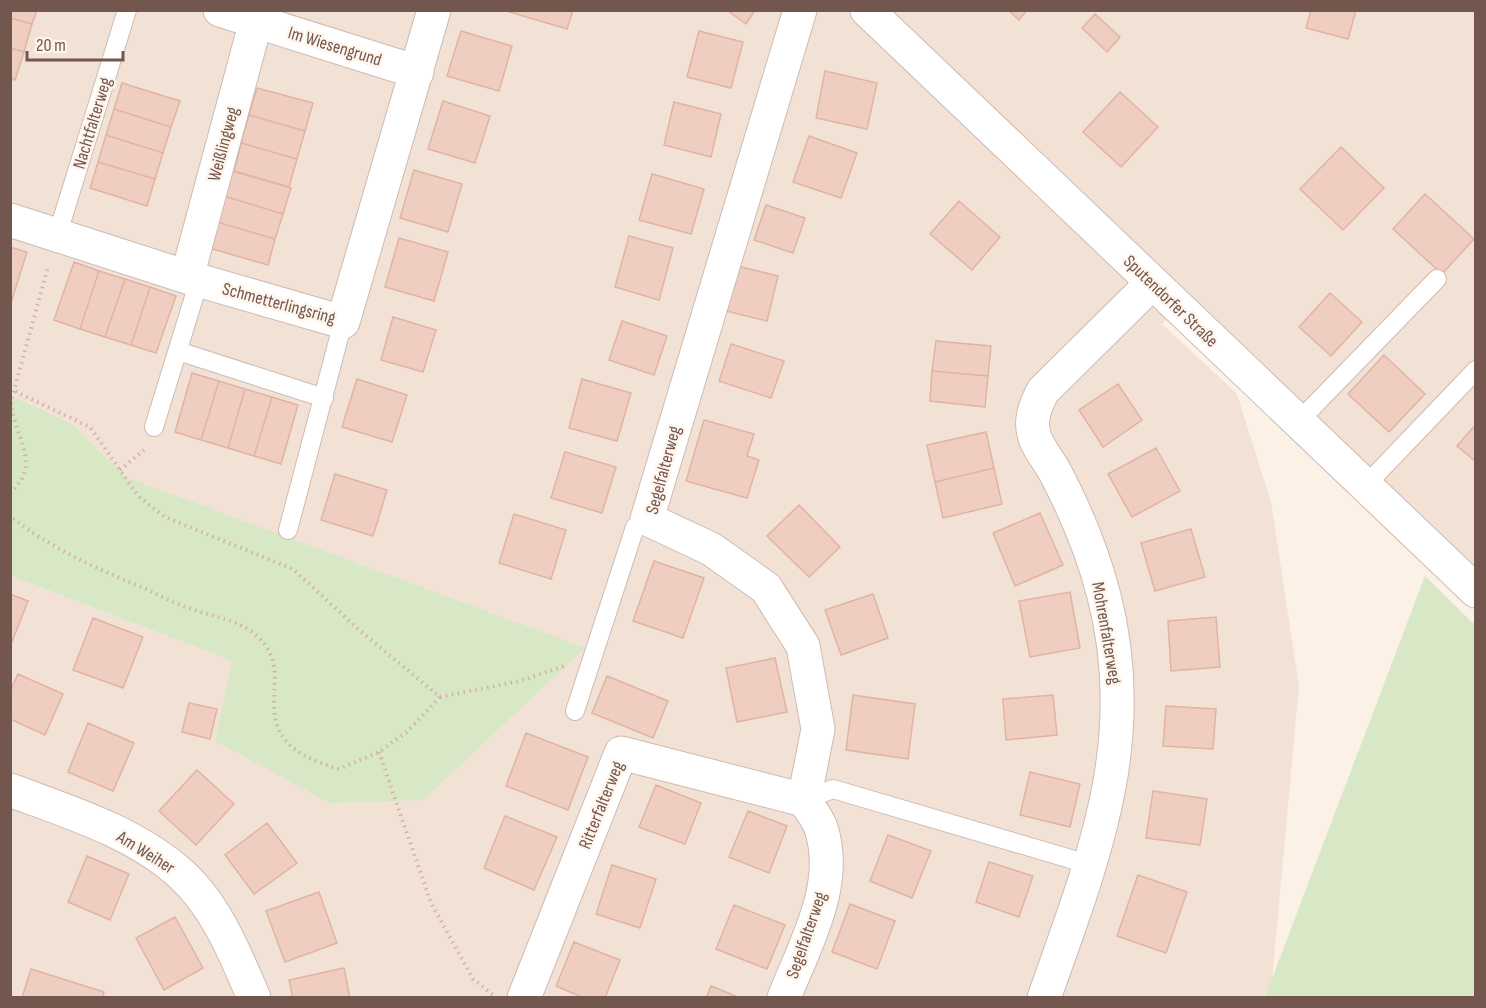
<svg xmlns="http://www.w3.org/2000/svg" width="1486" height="1008" font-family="'Sofia Sans Condensed',sans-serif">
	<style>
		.residential { fill: #f2e2d6 }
		.green { fill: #d8e8c6 }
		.building { fill: #efcec1; stroke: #e0b3a2; stroke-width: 1.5 }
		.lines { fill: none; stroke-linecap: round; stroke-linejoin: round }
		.service-casing { stroke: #cebab1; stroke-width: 20 }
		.minor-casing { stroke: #cebab1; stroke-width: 35 }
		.path { stroke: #d4b1a4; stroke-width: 4; stroke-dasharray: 1.5 4.5; stroke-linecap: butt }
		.service { stroke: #fff; stroke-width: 18 }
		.minor { stroke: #fff; stroke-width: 33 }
		.labels { text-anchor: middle; stroke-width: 5; stroke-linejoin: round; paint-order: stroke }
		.street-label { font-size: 18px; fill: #73564d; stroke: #fef5ed }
	</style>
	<rect width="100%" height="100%" fill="#fbf1e7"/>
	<path class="residential" d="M11,11H1475V568L1187,298L1162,324L1237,394L1271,502L1299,686L1272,980L1265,997H11V576L232,661L584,649L126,477L71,423L11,395Z"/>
	<path class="green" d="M10,395L71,423L126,477L585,648L423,800L330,803L215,741L232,661L11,576Z
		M1425,576L1475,625V997H1265Z"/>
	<path class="building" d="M10,10H37L32,24L10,18Z
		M503,10H573L567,29Z
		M727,10H755L746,24Z
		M1008,10H1027L1019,20Z
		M1311,10H1356L1348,39L1306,28Z
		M1095,14L1120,37L1107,52L1082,28Z
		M10,18L32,24L24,52L10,48Z
		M461,31L512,46L499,91L447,76Z
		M699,31L743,42L731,88L687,77Z
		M10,48L24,52L15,80L10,78Z
		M825,71L877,83L867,129L816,118Z
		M122,83L180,101L171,127L114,109Z
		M257,88L313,103L305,131L249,115Z
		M1120,92L1158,127L1121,167L1083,132Z
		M443,101L490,116L475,163L428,149Z
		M674,102L721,114L711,157L664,145Z
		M114,109L171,127L163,153L106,135Z
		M249,115L305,131L297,159L241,143Z
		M106,135L163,153L155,179L98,162Z
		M809,136L857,153L841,198L793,182Z
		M241,143L297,159L289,187L234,171Z
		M1341,147L1384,188L1343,230L1300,189Z
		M98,162L155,179L147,206L90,188Z
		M414,170L462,184L448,232L400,218Z
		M232,171L291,188L283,214L224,196Z
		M652,174L704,189L691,234L639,220Z
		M1425,194L1474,239L1442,274L1393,229Z
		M224,196L283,214L275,239L217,222Z
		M959,201L1000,237L972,270L930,234Z
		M766,205L805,218L793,253L754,240Z
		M217,222L275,239L268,265L209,248Z
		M629,236L673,248L659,300L615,287Z
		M399,238L448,252L434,301L385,287Z
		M10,247L27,252L10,306Z
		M74,262L99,271L80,329L54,320Z
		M737,266L778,276L767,321L726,311Z
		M99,271L125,279L105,337L80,329Z
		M125,279L150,287L131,345L105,337Z
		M150,287L176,296L156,353L131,345Z
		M1330,293L1362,322L1331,356L1299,327Z
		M393,317L436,330L423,372L381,360Z
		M622,321L667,336L654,375L609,360Z
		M936,341L991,346L988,376L932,371Z
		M731,344L784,361L771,398L719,381Z
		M1384,355L1425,394L1389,432L1348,394Z
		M932,371L988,376L985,407L930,401Z
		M192,373L219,381L201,440L175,432Z
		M357,379L407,395L392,442L342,427Z
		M582,379L631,393L617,441L569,428Z
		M219,381L245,389L228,448L201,440Z
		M1118,384L1142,420L1103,447L1079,410Z
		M245,389L272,397L254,456L228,448Z
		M272,397L298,405L281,464L254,456Z
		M704,420L754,434L747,456L759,460L747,498L686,481Z
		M1476,424V462L1457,446Z
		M986,432L994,468L935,482L927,445Z
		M1156,448L1180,491L1132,517L1108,474Z
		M565,452L616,467L602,513L551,498Z
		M994,468L1002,504L943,518L935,482Z
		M335,474L387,490L373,536L321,520Z
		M799,505L840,547L809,577L767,536Z
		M1040,513L1063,565L1015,586L993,533Z
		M514,514L566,530L551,579L499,563Z
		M1191,529L1205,577L1155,591L1141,543Z
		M654,561L704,578L683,638L633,621Z
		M1070,592L1080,648L1030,657L1019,601Z
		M10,594L28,601L12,642H10Z
		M873,594L888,638L841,655L825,610Z
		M1216,617L1220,667L1171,671L1168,621Z
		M93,618L143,637L123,688L73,670Z
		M775,658L787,712L737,722L726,668Z
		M18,674L63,694L45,735L10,719V692Z
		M607,676L668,701L653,738L592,713Z
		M853,695L915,704L908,759L846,750Z
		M1053,695L1057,735L1006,740L1003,699Z
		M189,703L217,709L210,739L182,732Z
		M1166,706L1216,709L1213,749L1163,746Z
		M88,723L134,743L113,791L68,772Z
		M526,733L588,757L568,810L506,786Z
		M197,770L234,804L196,845L159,811Z
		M1030,772L1080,784L1070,827L1020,815Z
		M656,785L701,803L685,844L639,827Z
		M1153,791L1207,799L1200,845L1146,838Z
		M748,811L787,826L769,873L729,857Z
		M505,816L557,837L534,890L484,868Z
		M267,823L297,863L254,894L225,855Z
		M888,835L931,851L912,898L870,881Z
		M87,856L129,874L110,920L68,902Z
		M989,862L1033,876L1019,917L976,902Z
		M612,865L656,879L640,928L596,914Z
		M1138,875L1187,892L1166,953L1117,936Z
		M319,892L337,943L285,962L266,911Z
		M850,904L895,921L877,969L832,952Z
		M734,905L785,925L767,969L716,949Z
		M175,917L203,968L164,990L136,938Z
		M574,942L620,960L605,998H584L556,986Z
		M344,968L350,998H293L289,980Z
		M31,969L104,992L102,998H22Z
		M711,986L740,998H706Z"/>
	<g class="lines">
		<g class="service-casing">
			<path id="service" d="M57,236L127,10
				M178,351L324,398
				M1298,422L1437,279
				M154,427L199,281
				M1365,486L1476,370
				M288,530L343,322
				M575,711L635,527L647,519
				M804,800L833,789L1091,865"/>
		</g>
		<g class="minor-casing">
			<path id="minor" d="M220,10L417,72
				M867,10L1476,591
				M10,220L187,277L343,322L434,10
				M187,277L259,10
				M10,790C69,812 135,832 182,875C217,907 236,956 254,998
				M524,998L621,753L804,800
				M784,998C804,946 840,886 821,828C818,819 810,809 804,800L818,729L803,646L766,588L711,549L647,519L800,10
				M1044,998C1092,862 1142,742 1104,596C1093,553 1076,512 1056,474C1050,462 1040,451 1035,438C1029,421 1035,406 1043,391L1152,283"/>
		</g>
		<path class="path" d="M10,389L90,427L138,496L165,517L293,569L359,630L440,697L408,731L379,752L339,769C228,738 304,678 258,637C238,619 216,618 192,609C176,604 161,596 146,589C98,569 51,549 10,516
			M120,470L144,450
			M10,493C44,463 13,437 11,401L48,267
			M440,697L520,681L564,666
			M379,752L431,903L473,979L493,995"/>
		<use href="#service" class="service"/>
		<use href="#minor" class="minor"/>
	</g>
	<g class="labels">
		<g class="street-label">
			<text transform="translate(335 46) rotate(17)" y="6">Im Wiesengrund</text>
			<text transform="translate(92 123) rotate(-73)" y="6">Nachtfalterweg</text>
			<text transform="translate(223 144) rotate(-75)" y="6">Weißlingweg</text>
			<text transform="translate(1171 301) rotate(44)" y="6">Sputendorfer Straße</text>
			<text transform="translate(279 303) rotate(15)" y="6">Schmetterlingsring</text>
			<text transform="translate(663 470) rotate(-75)" y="6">Segelfalterweg</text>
			<text transform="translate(1107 633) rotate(80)" y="6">Mohrenfalterweg</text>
			<text transform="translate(601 805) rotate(-68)" y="6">Ritterfalterweg</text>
			<text transform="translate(146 852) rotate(32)" y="6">Am Weiher</text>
			<text transform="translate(806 935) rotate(-71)" y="6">Segelfalterweg</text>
		</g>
	</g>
	<rect width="1486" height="1008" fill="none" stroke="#73564d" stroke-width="24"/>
	<path d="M27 51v9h96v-9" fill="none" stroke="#73564d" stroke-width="3"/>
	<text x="36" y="51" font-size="18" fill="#73564d" stroke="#fef5ed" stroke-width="4.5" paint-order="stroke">20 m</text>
</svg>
